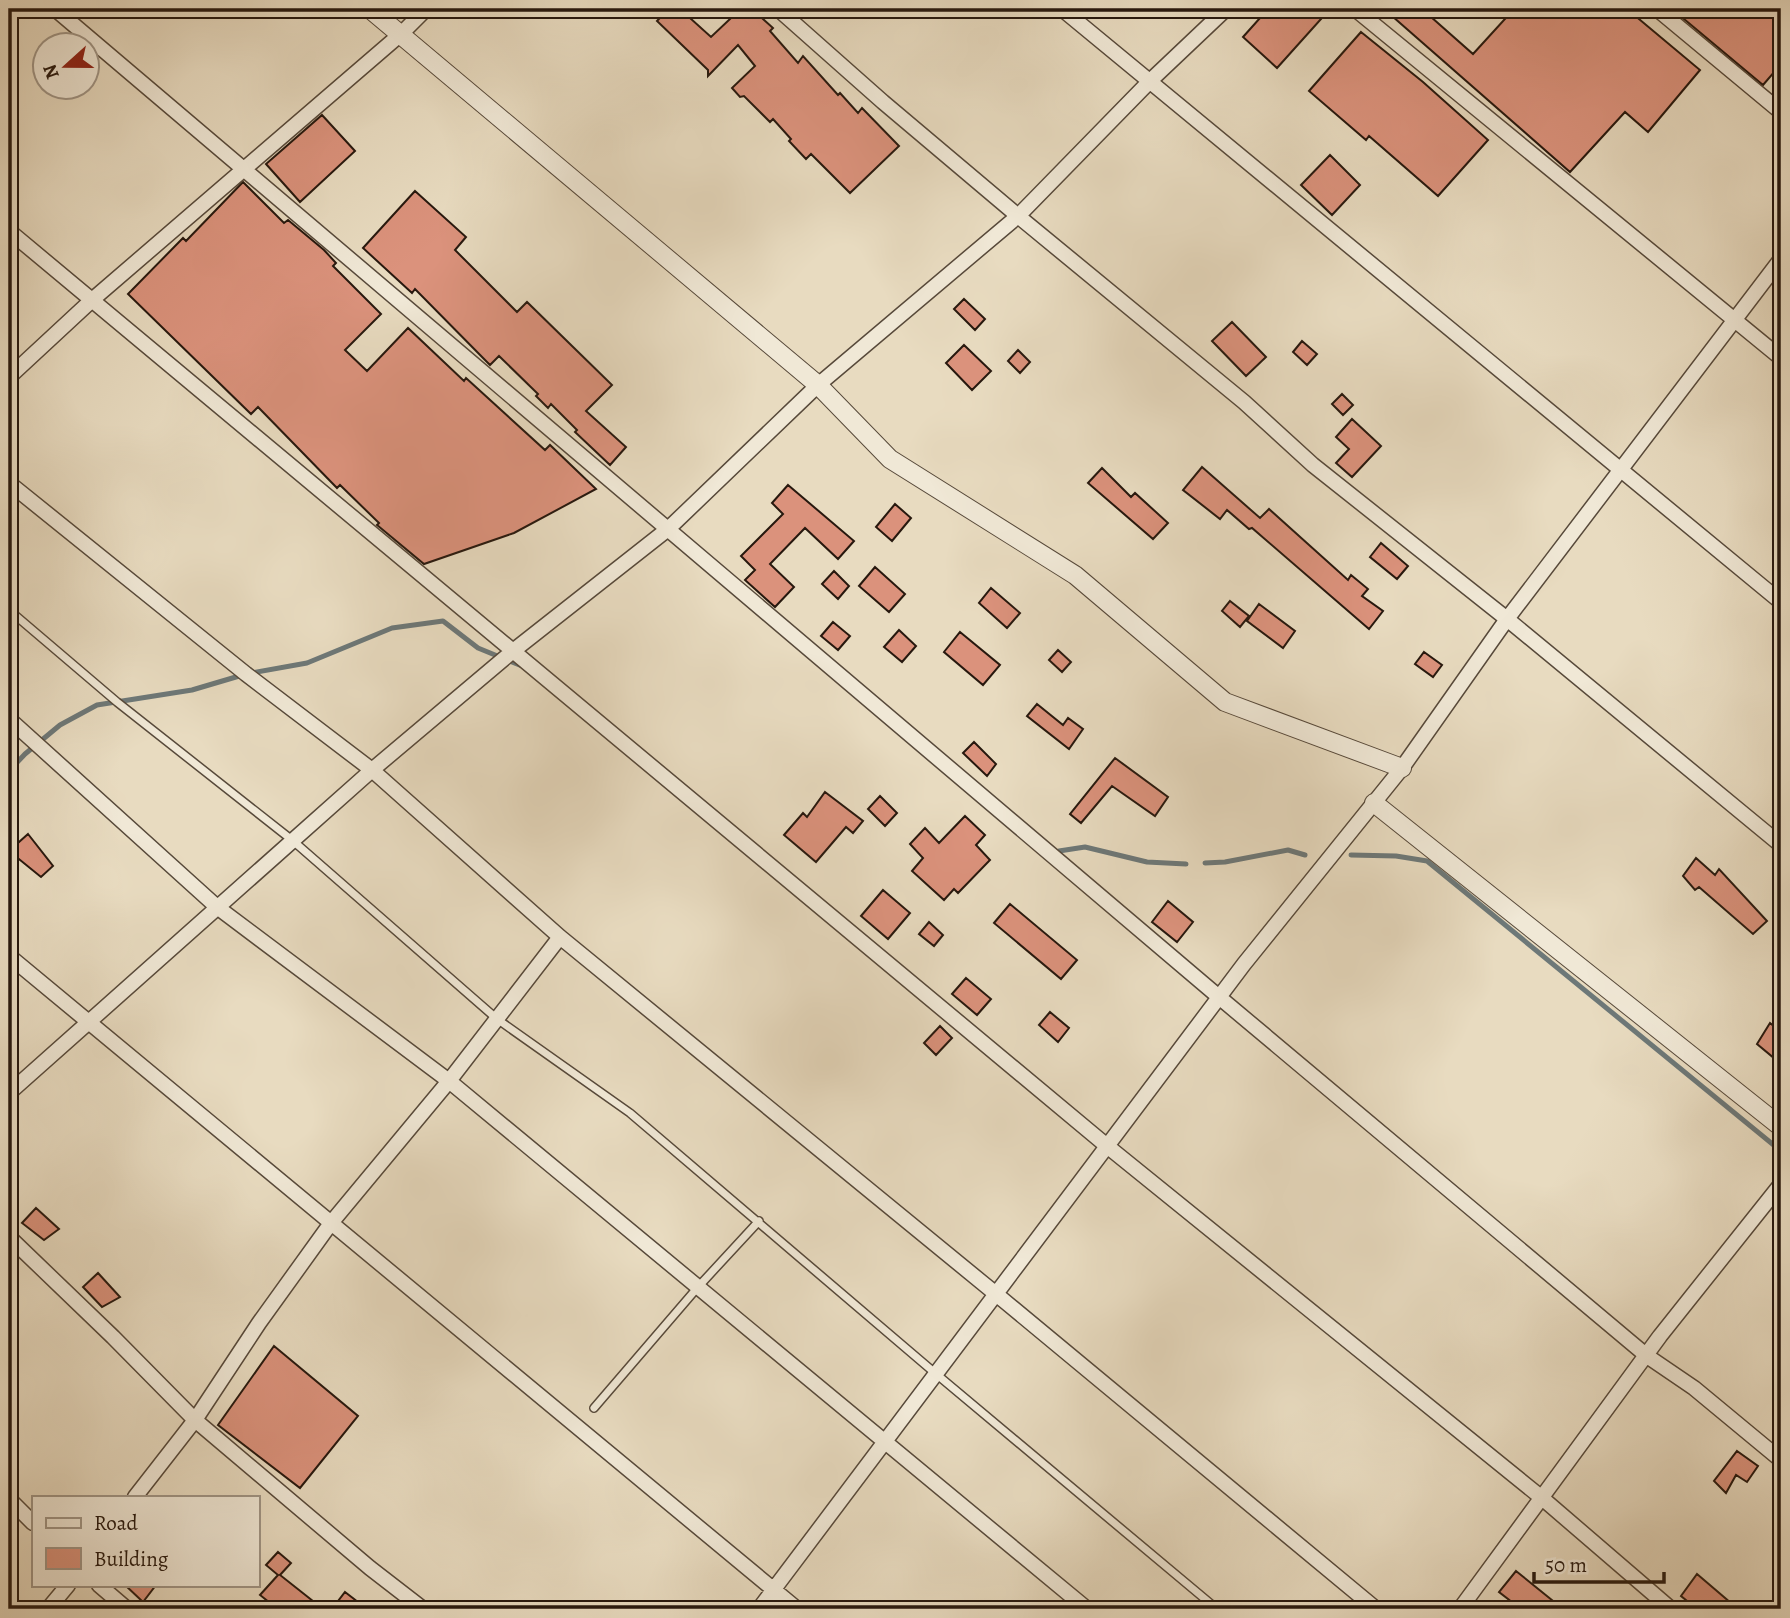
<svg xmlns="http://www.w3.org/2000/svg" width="1790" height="1618" font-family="Alegreya,serif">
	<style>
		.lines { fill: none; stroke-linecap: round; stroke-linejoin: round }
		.stream { stroke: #6d7878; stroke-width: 5 }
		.building { fill: #db927c; stroke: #27180e; stroke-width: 2 }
		.service-casing { stroke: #57493a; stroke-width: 10 }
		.minor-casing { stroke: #57493a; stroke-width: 17 }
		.tertiary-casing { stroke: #57493a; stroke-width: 20 }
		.service { stroke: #f0e8d6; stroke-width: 7 }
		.minor { stroke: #f0e8d6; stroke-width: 14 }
		.tertiary { stroke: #f0e8d6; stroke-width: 18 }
	</style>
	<rect width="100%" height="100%" fill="#e8dbc0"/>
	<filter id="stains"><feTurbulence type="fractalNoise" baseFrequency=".00286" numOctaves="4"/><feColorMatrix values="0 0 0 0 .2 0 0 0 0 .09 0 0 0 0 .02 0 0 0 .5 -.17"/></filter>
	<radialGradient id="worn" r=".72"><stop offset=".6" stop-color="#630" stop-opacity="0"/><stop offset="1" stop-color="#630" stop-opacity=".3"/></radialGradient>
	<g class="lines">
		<path class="stream" d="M9,771L25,754L60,725L97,705L192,690L246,674L307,663L392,628L443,621L478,648L522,666
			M1059,851L1085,847L1147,862L1186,864
			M1351,855L1396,856L1427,861L1781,1151
			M1205,863L1225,862L1288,850L1305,855"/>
	</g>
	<path class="building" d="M668,9H680L711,37L730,19L727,16L734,9H752L773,28L770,31L798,63L803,56L838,95L840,93L858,113L862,108L899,146L850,193L811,154L806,159L789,141L791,139L773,119L770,122L744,96L740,97L732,88L755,66L738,45L708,76V70L657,21Z
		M1268,9H1330L1277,68L1243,37Z
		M1384,9H1422L1473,54L1514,9H1627L1700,70L1648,132L1625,112L1570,172Z
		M1672,9H1781V64L1763,85Z
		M1361,32L1423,82L1488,140L1438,196L1369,136L1366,140L1309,91Z
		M322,115L355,151L300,202L266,164Z
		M1330,155L1360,185L1332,215L1301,185Z
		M243,182L284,223L288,220L324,250L336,263L333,266L381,314L345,350L367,371L408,328L464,381L466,378L545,450L550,445L596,489L514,533L424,564L377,525L379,523L340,485L337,488L258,407L251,414L128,294L183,238L186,241Z
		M415,191L466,237L455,250L517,312L527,302L612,385L586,411L626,447L610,465L575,432L577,430L551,404L548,408L536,396L538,394L499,356L490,365L415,289L412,293L363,248Z
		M964,299L985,319L975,330L954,309Z
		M1232,322L1266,357L1246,376L1212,341Z
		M1302,341L1317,354L1307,365L1293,352Z
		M964,345L991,371L972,390L946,363Z
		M1018,350L1030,362L1020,373L1008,361Z
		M1342,394L1353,405L1343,415L1332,404Z
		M1352,419L1381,446L1352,477L1336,463L1349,449L1336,437Z
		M1202,467L1260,518L1269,509L1348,580L1351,575L1368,589L1362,596L1383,611L1369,629L1252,528L1249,529L1227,510L1220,519L1183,490Z
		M1102,468L1131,497L1135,493L1168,523L1153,539L1088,483Z
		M788,485L854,541L838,559L805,528L770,564L794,587L775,607L745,580L755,570L741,556L783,514L772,503Z
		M895,504L911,518L892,541L876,527Z
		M1381,543L1408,566L1397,579L1370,557Z
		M875,567L905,594L889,612L859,586Z
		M834,571L849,586L838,599L822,584Z
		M991,588L1020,613L1007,628L979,603Z
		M1230,601L1249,616L1240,627L1222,611Z
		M1259,604L1295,631L1283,648L1247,621Z
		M833,622L850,636L838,650L821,636Z
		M899,630L916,646L902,662L884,647Z
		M960,632L1000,665L983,685L944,652Z
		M1058,650L1071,662L1062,672L1049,660Z
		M1424,652L1442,665L1433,677L1415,664Z
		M1037,704L1063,725L1068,718L1083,729L1069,749L1027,716Z
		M974,742L996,764L987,776L963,753Z
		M1115,758L1168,797L1155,816L1112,786L1081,823L1070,814Z
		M825,792L863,821L853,833L846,827L816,862L784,835L803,813L807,817Z
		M880,796L897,813L885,826L868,809Z
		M965,816L985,835L976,845L990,860L958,893L954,889L944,900L912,871L923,858L910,844L925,828L939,843Z
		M28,834L53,866L41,877L9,851Z
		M1696,858L1715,875L1719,869L1767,921L1753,934L1699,887L1695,890L1683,876Z
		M883,890L910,913L888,939L861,916Z
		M1168,901L1193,922L1177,942L1152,922Z
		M1010,904L1077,960L1061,979L994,923Z
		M929,922L943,935L934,946L919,934Z
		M966,978L991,999L977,1015L952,994Z
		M1050,1012L1069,1028L1058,1042L1039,1025Z
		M1770,1023L1781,1032V1064L1757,1044Z
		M940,1026L952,1038L936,1055L924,1043Z
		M36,1208L59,1229L44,1240L22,1223Z
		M98,1273L120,1297L102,1307L83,1287Z
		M274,1346L358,1416L300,1488L218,1425Z
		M1737,1451L1758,1466L1747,1482L1736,1475L1726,1493L1714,1481Z
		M278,1552L291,1563L280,1575L323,1609H265L270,1603L260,1595L278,1575L266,1565Z
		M1516,1571L1563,1609H1521L1499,1592Z
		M1697,1574L1738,1609H1697L1681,1596Z
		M125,1585H156L143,1602Z
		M345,1592L367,1609H332Z"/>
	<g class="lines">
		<g class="service-casing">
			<path id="service" d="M9,610L117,702L292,840L497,1019L630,1113L935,1373L1217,1609
				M594,1408L698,1287L759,1221"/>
		</g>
		<g class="minor-casing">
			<path id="minor" d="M55,9L1219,997L1647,1356L1694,1388L1781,1460
				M778,9L883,102L1018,216L1244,402L1313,465L1507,619L1781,845
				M1062,9L1781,602
				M1355,9L1781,358
				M1657,9L1781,112
				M9,231L1107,1146L1542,1498L1671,1609
				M9,377L92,300L402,33L426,9
				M9,483L246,674L372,770L560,937L996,1294L1376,1609
				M9,719L217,907L449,1081L1087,1609
				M9,956L797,1609
				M9,1093L372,770L513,651L668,529L818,385L1018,216L1150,81L1226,9
				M9,1237L113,1337L195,1420L370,1568L423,1609
				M135,1497L195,1420L259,1323L331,1223L449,1081L560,937
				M9,1499L33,1523
				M99,1585L127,1609
				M48,1609L68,1585
				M759,1609L1244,964L1402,768L1507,619L1781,259
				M1460,1609L1660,1336L1781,1184"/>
		</g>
		<g class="tertiary-casing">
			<path id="tertiary" d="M370,9L818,385L890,459L1075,575L1225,702L1402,768
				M1374,803L1781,1127"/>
		</g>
		<use href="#service" class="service"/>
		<use href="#minor" class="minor"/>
		<use href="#tertiary" class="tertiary"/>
	</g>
	<rect width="1790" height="1618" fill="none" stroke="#e8dbc0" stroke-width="35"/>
	<rect x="10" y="10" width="1769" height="1597" fill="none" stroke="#27180e" stroke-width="3.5"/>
	<rect x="18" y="18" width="1755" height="1583" fill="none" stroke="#27180e" stroke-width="2"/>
	<rect x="32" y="1496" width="228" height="91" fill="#f0e8d6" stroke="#a09586" stroke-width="2"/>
	<rect x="46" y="1518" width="35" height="10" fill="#f0e8d6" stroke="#a09586" stroke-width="2"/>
	<text x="94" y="1530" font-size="21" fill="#27180e">Road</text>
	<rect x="46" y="1548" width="35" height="21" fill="#db927c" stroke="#a09586" stroke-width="2"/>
	<text x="94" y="1566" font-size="21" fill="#27180e">Building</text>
	<g transform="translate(66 66) rotate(249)"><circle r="33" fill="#f0e8d6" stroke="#a09586" stroke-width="2"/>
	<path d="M0-5L12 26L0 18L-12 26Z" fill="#8f2418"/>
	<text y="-10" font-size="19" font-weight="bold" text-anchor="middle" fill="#27180e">N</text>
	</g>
	<path d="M1534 1572v10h130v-10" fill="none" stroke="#27180e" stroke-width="3.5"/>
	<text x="1545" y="1572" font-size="21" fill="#27180e" stroke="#f0e8d6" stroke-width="5" paint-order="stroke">50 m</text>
	<rect width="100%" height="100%" filter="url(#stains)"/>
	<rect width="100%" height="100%" fill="url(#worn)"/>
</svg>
